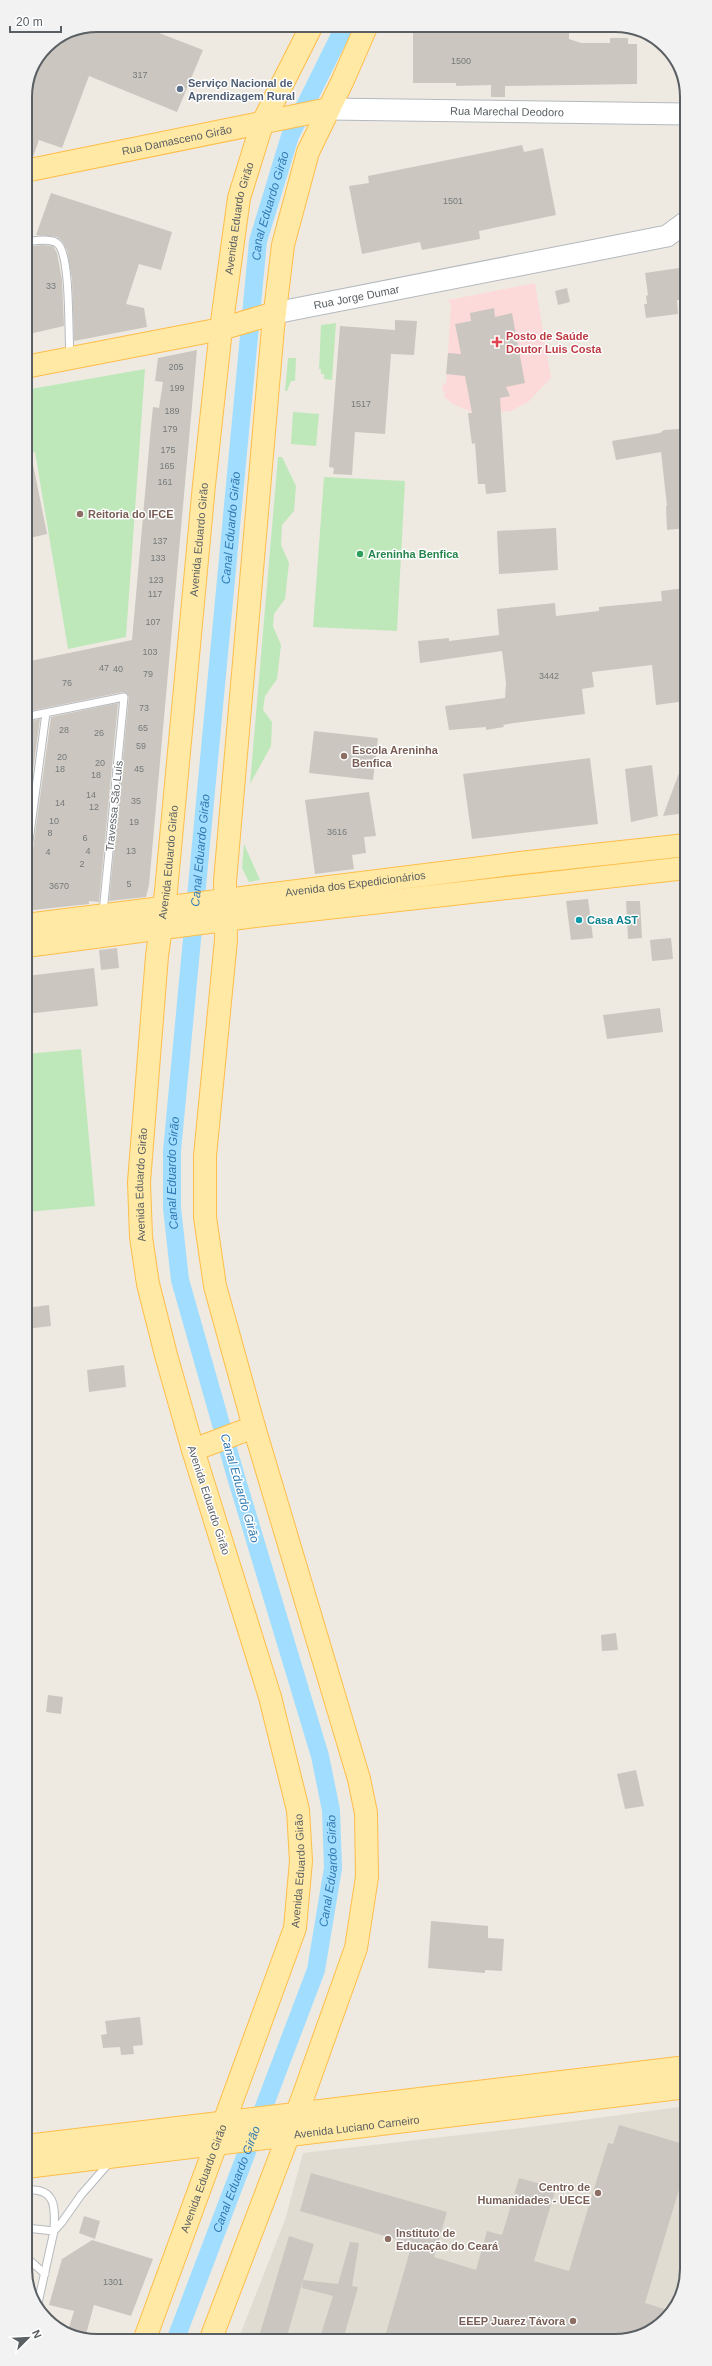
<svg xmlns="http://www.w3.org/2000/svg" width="712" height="2366" font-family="Arial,sans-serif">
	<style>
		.education { fill: #e0dcd1 }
		.medical { fill: #fddada }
		.green { fill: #bee8ba }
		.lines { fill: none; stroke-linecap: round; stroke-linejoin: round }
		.canal { stroke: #a0ddff; stroke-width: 18 }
		.building { fill: #cbc7c0 }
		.lane-casing { stroke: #b6babf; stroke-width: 9 }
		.secondary-casing { stroke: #b4b9bf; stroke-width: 23 }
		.primary-casing { stroke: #ffbd49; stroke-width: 24 }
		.lane { stroke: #fff; stroke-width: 7 }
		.secondary { stroke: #fff; stroke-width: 21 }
		.primary { stroke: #ffe9a5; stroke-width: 22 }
		.service-dot { fill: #5c6f8a; stroke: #fff; stroke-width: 1.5 }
		.health-dot { fill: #e0444e; stroke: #fff; stroke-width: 1.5 }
		.education-dot { fill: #8d6e63; stroke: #fff; stroke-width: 1.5 }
		.leisure-dot { fill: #2e9e5b; stroke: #fff; stroke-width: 1.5 }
		.culture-dot { fill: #0f9aa8; stroke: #fff; stroke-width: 1.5 }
		.labels { text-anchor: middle; stroke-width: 3; stroke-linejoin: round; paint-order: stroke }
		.number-label { font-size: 9px; fill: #76797a }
		.service-label { font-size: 11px; font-weight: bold; fill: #4e5e75; stroke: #fff; text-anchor: start }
		.street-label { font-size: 11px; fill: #595f63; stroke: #fff }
		.health-label { font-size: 11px; font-weight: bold; fill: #be3a42; stroke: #fff; text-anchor: start }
		.education-label { font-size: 11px; font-weight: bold; fill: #785e54; stroke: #fff; text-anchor: start }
		.leisure-label { font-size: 11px; font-weight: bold; fill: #27864d; stroke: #fff; text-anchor: start }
		.culture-label { font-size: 11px; font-weight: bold; fill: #0d838f; stroke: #fff; text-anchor: start }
		.water-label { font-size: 12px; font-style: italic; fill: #317ab1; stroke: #fff }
		.rim { fill: none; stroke: #595f63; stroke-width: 2 }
	</style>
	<rect width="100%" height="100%" fill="#eeeae1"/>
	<path class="education" d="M687,2106V2269L669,2316L629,2340H238L285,2220L303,2153L522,2128Z"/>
	<path class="medical" d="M535,283L551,378L528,402L511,411L476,414L453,404L444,397L445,391H442L443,384L446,383L451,305L448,300Z"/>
	<path class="green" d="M336,323L332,380L324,379V374H321V369H319L321,325Z
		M288,358H296L295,381H291L287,391H285Z
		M145,369L126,637L68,649L35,452L25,455V390Z
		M293,412L319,414L316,446L291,444Z
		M278,457H282L296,486L294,511L282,525L281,545L289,563L285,599L274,614L273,626L281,645L277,679L265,696L263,710L272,722L271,746L250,784Z
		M324,477L405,481L397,631L313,627Z
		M244,844L260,880L249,882L242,868Z
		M81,1049L95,1206L26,1212V1054Z"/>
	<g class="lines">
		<path class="canal" id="s1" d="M175,2341L316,1970L333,1868L331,1810L320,1756L236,1477L180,1280L172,1208V1151L258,241L290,136L345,25"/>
	</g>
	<path class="building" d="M97,25H157L154,31L203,50L177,112L89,76L62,148L39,140L33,157L25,158V97L31,69L46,46L70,30Z
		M413,25H569V39L581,43H610V38H628V44H637V84L505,86V97H491V85L456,86V83H413Z
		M522,145L524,152L543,148L556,215L479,231L480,239L422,250L420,242L362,254L349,186L369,183L368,176Z
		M51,193L172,232L161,270L139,264L126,304L144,308L147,327L74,341L72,279L67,250L62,241L57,237L36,235Z
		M42,245L53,246L57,253L62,280L64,326L25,335V247Z
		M686,267V300H677L678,314L646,318L644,304H647L646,296L648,295L645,273Z
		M567,288L570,302L558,305L555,291Z
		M494,308L495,317L512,313L525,383L506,387L510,396L500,398L506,492L486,494L485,484H478L475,443L472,444L470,430L468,413H472L465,376L446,374L448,353L461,354L455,324L471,321L470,313Z
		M395,320L417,321L414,355L391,354L385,434L355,432L352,475L333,474L334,468L329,467L340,326L395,330Z
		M197,350L149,885L146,897L109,901L129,696L123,692L25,712V662L132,640L151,426L153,407L159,408L163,382L155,381L158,358Z
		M680,429L683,466H686V528L667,530L666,506H667L661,452L616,460L612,441L660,433L664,430Z
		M25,459H32L47,534L25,539Z
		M556,528L558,570L499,574L497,531Z
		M686,588V701L656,705L652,665L592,672L594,687L582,689L585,714L514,723L503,725L504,727L486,730V727L449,730L445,706L505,698L506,683L502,651L420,663L418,641L449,638V641L499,635L497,609L555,603L556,616L599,611V607L662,601L661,591Z
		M118,703L99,902L89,901V904L33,910L32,856L51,717Z
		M40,719L25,829V722Z
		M314,731L378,738L373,780L309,773Z
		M685,757L686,813L663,816Z
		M590,758L598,824L472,839L463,774Z
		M652,765L658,816L631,822L625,769Z
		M369,792L376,836L364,837L366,853L352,855L354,869L315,874L305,800Z
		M588,899L593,938L571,940L566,901Z
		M626,901H640L642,938L628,939Z
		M671,938L673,959L652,961L650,940Z
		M117,948L119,968L101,970L99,950Z
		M94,968L98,1006L26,1014V976Z
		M660,1008L663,1032L607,1039L603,1015Z
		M49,1305L51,1326L26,1329V1308Z
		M124,1365L126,1387L89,1392L87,1370Z
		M616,1633L618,1650L602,1651L601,1635Z
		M48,1695L63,1697L61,1714L46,1712Z
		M636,1770L644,1806L625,1809L617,1774Z
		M431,1921L488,1926V1938L504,1939L502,1971L485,1970V1973L428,1968Z
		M140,2017L143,2045L133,2046L134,2054L121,2055L120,2047L103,2048L101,2035L107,2034L105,2021Z
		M619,2125L687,2145V2163L645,2303L671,2311L669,2316L629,2340H437L414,2333L412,2340H384L412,2244L300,2211L311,2173L447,2212L434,2257L476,2270L487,2231L502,2235L519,2178L556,2188L534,2261L569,2271L608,2143L613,2144Z
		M84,2216L100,2221L95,2239L79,2233Z
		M289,2236L314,2244L303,2280L338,2284L350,2242L359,2243L352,2286L358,2287L343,2340H319L333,2296L302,2288L303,2280L286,2340H258Z
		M92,2240L153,2259L131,2316L94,2305L85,2338L68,2331L74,2311L49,2305L62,2259Z"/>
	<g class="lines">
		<g class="lane-casing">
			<path id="lane" d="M25,242C34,241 51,237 58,244C71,257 68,334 70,355
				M25,717L124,697L103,913
				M28,922L27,856L46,713
				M26,2190C57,2188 55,2208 54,2231L26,2228
				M26,2257L45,2274
				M38,2303L54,2231L62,2222L81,2195L109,2163"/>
		</g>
		<g class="secondary-casing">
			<g id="secondary">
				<path id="s2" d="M329,109L686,114"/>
				<path id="s3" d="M275,313L667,236L686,222"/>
			</g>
		</g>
		<g class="primary-casing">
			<g id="primary">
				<path id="s4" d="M25,171L329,109"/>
				<path d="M25,367L221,329L275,313"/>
				<path id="s5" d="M26,925L520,863L686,845"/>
				<path d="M26,946L247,917L686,868"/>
				<path d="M193,1450L254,1427"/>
				<path d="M26,2146L687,2067"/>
				<path id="s6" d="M26,2167L687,2087"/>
				<path id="s7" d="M144,2341L295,1928L301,1861L298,1810L270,1697L193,1450L166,1355L148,1284L141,1237L139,1182L157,956L166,891L204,485L221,329L239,198L262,124L312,25"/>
				<path d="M210,2341L304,2094L356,1948L367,1877L366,1813L359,1779L254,1427L215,1286L205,1217V1156L226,940L225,881L273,328L283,245L308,152L343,80L367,25"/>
			</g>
		</g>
		<use href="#lane" class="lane"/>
		<use href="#secondary" class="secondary"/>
		<use href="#primary" class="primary"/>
	</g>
	<circle class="service-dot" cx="180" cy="89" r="4"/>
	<path class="health-dot" d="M495 336h4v4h4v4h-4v4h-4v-4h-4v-4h4z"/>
	<g class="education-dot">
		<circle cx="80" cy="514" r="4"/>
		<circle cx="344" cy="756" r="4"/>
		<circle cx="598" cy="2193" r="4"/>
		<circle cx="388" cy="2239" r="4"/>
		<circle cx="573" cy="2321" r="4"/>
	</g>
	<circle class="leisure-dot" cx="360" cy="554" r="4"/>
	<circle class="culture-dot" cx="579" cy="920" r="4"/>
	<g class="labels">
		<g class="number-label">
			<text x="461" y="64">1500</text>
			<text x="140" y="78">317</text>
			<text x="453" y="204">1501</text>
			<text x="51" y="289">33</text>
			<text x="176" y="370">205</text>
			<text x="177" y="391">199</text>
			<text x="361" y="407">1517</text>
			<text x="172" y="414">189</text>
			<text x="170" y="432">179</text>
			<text x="168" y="453">175</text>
			<text x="167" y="469">165</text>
			<text x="165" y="485">161</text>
			<text x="160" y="544">137</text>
			<text x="158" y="561">133</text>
			<text x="156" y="583">123</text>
			<text x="155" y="597">117</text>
			<text x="153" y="625">107</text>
			<text x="150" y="655">103</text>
			<text x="104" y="671">47</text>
			<text x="118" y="672">40</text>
			<text x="148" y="677">79</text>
			<text x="549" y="679">3442</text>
			<text x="67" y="686">76</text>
			<text x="144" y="711">73</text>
			<text x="143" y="731">65</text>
			<text x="64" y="733">28</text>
			<text x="99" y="736">26</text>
			<text x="141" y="749">59</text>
			<text x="62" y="760">20</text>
			<text x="100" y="766">20</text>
			<text x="60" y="772">18</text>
			<text x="139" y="772">45</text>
			<text x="96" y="778">18</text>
			<text x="91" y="798">14</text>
			<text x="136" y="804">35</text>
			<text x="60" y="806">14</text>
			<text x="94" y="810">12</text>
			<text x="54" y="824">10</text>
			<text x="134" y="825">19</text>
			<text x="337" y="835">3616</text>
			<text x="50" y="836">8</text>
			<text x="85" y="841">6</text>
			<text x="88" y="854">4</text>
			<text x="131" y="854">13</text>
			<text x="48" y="855">4</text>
			<text x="82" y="867">2</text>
			<text x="129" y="887">5</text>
			<text x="59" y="889">3670</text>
			<text x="113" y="2285">1301</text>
		</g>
		<g class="service-label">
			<text x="188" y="87">Serviço Nacional de<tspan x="188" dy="13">Aprendizagem Rural</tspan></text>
		</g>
		<g class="street-label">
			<text dy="4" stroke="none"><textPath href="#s2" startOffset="178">Rua Marechal Deodoro</textPath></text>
			<text dy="4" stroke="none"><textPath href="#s4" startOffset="155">Rua Damasceno Girão</textPath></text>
			<text dy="4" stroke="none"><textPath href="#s7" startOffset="2177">Avenida Eduardo Girão</textPath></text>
			<text dy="4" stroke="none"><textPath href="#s3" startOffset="83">Rua Jorge Dumar</textPath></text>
			<text dy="4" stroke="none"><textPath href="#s7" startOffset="1853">Avenida Eduardo Girão</textPath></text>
			<text transform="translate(114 806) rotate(-84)" y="4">Travessa São Luís</text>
			<text dy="4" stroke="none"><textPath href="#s7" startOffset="1529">Avenida Eduardo Girão</textPath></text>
			<text dy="4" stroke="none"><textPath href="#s5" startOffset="332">Avenida dos Expedicionários</textPath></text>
			<text dy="4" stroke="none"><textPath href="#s7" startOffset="1205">Avenida Eduardo Girão</textPath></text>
			<text transform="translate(209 1500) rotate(72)" y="4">Avenida Eduardo Girão</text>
			<text dy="4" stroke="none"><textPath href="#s7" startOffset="497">Avenida Eduardo Girão</textPath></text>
			<text dy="4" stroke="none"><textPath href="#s6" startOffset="333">Avenida Luciano Carneiro</textPath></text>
			<text dy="4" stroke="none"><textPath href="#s7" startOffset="173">Avenida Eduardo Girão</textPath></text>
		</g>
		<g class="health-label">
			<text x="506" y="340">Posto de Saúde<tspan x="506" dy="13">Doutor Luis Costa</tspan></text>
		</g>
		<g class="education-label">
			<text x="88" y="518">Reitoria do IFCE</text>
			<text x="352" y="754">Escola Areninha<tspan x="352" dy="13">Benfica</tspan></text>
			<text x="590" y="2191" text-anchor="end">Centro de<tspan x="590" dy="13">Humanidades - UECE</tspan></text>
			<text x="396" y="2237">Instituto de<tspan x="396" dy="13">Educação do Ceará</tspan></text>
			<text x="565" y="2325" text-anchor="end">EEEP Juarez Távora</text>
		</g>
		<g class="leisure-label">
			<text x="368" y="558">Areninha Benfica</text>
		</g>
		<g class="culture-label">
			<text x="587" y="924">Casa AST</text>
		</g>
		<g class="water-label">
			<text dy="4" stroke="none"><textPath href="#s1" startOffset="2190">Canal Eduardo Girão</textPath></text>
			<text dy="4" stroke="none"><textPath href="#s1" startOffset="1865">Canal Eduardo Girão</textPath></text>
			<text dy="4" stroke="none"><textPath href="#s1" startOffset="1541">Canal Eduardo Girão</textPath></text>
			<text dy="4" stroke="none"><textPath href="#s1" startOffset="1217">Canal Eduardo Girão</textPath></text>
			<text transform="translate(240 1488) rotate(74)" y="4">Canal Eduardo Girão</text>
			<text dy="4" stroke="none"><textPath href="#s1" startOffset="497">Canal Eduardo Girão</textPath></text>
			<text dy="4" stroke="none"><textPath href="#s1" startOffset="173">Canal Eduardo Girão</textPath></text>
		</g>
	</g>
	<path d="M0 0H712V2366H0ZM97 32H615A65 65 0 0 1 680 97V2269A65 65 0 0 1 615 2334H97A65 65 0 0 1 32 2269V97A65 65 0 0 1 97 32Z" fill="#f2f2f3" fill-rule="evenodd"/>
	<path class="rim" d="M97 32H615A65 65 0 0 1 680 97V2269A65 65 0 0 1 615 2334H97A65 65 0 0 1 32 2269V97A65 65 0 0 1 97 32Z"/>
	<g transform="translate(28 2338) rotate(66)" stroke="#ffffff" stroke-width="3" paint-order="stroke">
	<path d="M0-3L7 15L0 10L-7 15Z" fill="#595f63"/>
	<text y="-6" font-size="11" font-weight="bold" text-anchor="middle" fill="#595f63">N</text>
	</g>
	<path d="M10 26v6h51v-6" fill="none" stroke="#595f63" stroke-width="2"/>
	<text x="16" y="26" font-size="12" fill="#595f63" stroke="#ffffff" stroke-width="3" paint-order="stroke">20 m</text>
</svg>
